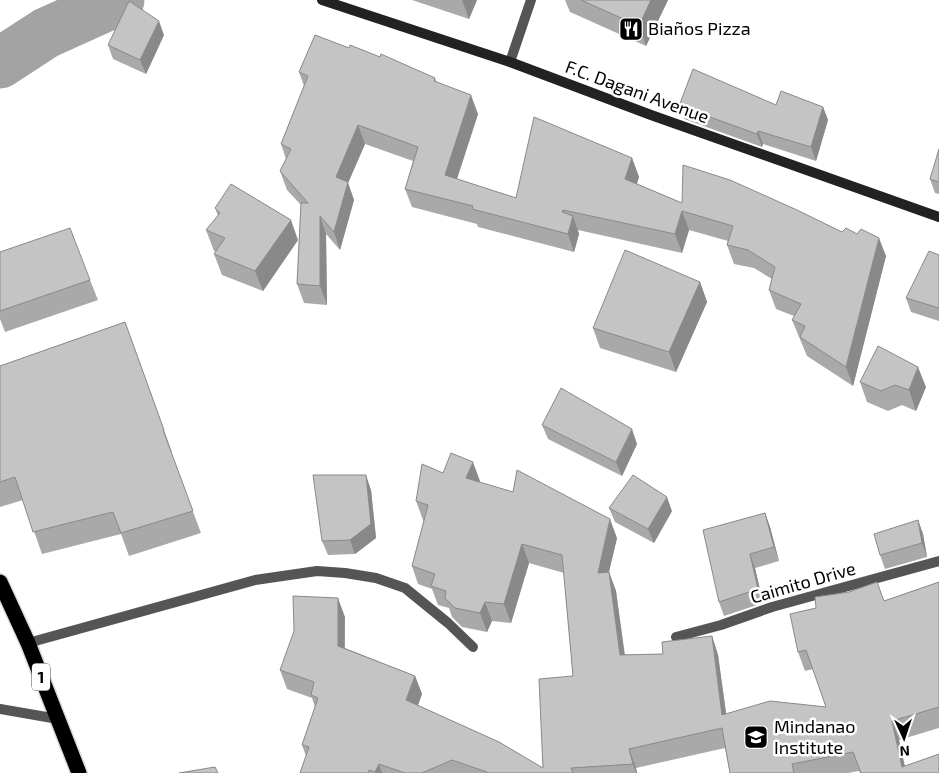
<svg xmlns="http://www.w3.org/2000/svg" width="939" height="773" font-family="'Exo 2',sans-serif">
	<style>
		.lines { fill: none; stroke-linecap: round; stroke-linejoin: round }
		.river { stroke: #a3a3a3; stroke-width: 51 }
		.highway-casing { stroke: #dbdbdb; stroke-width: 18 }
		.lane { stroke: #555; stroke-width: 10 }
		.street { stroke: #555; stroke-width: 10 }
		.secondary { stroke: #222; stroke-width: 10 }
		.highway { stroke: #000; stroke-width: 15 }
		.wall { fill: #a9a9a9 }
		.shaded-wall { fill: #898989 }
		.building { fill: #c4c4c4; stroke: #898989 }
		.labels { text-anchor: middle; stroke-width: 5; stroke-linejoin: round; paint-order: stroke }
		.shield { fill: #fff; stroke: #4c4c4c; stroke-width: 1 }
		.shield-label { font-size: 16px; font-weight: bold; fill: #000 }
		.poi-label { font-size: 18px; fill: #000; stroke: #fff; text-anchor: start }
		.street-label { font-size: 18px; fill: #000; stroke: #fff }
	</style>
	<rect width="100%" height="100%" fill="#fff"/>
	<g class="lines">
		<path class="river" d="M0,63L46,33L119,0"/>
		<g class="highway-casing">
			<path id="highway" d="M0,582L28,643L79,773"/>
		</g>
		<path class="lane" d="M28,643L255,580L317,571L345,573L376,578L405,588L448,623L473,647"/>
		<path class="street" d="M510,62L531,0
			M676,637L721,625L772,607L939,561
			M0,709L58,719"/>
		<path class="secondary" d="M322,0L510,62L651,115L939,217"/>
		<use href="#highway" class="highway"/>
	</g>
	<path class="wall" d="M412,0H477L469,19Z
		M565,0H668L646,46L570,12Z
		M164,35L146,74L113,59L108,45Z
		M349,48L435,78L436,81L478,114L457,179L516,198L632,158L639,177L637,184L682,203L886,256L853,386L807,356L792,320L794,316L776,309L769,290L772,279L754,268L734,264L727,245L728,241L689,230L682,253L578,230L579,234L574,252L478,227L477,224L412,207L405,189L413,161L365,144L348,183L354,200L340,250L326,234L327,305L304,303L297,284L301,205L287,190L280,171L286,159L281,144L304,86L299,72Z
		M776,105L823,107L828,120L816,161L763,144L762,147L684,119L679,106Z
		M939,149V194L935,193L930,179Z
		M215,208L298,240L263,291L222,275L214,254L216,252L214,251L206,230L218,216Z
		M0,252L90,280L98,300L5,332L0,319Z
		M939,255V321L911,312L906,298Z
		M700,282L707,302L676,372L600,348L593,328Z
		M125,322L172,452L171,453L201,533L129,556L121,534L42,554L23,500L0,507V366Z
		M860,382L926,387L916,411L902,405L888,411L867,402Z
		M542,425L637,444L622,476L548,439Z
		M443,473L480,481L479,482L617,538L609,572L616,591L625,655L663,654L712,636L718,655L726,714L826,707L813,669L805,671L798,652L884,601L939,582V728L899,740L905,766L939,773H860L859,771L848,773H730L725,748L636,768L637,773H300L306,756L302,745L315,707L312,698L287,689L280,670L345,617V648L415,676L422,694L418,705L543,768L573,676L564,573L529,563L511,623L492,621L487,632L462,627L452,617L449,608L438,605L432,589L418,584L412,566L424,521L423,520L416,501Z
		M371,490L376,538L355,554L328,555L322,541Z
		M609,508L672,511L654,543L615,522Z
		M765,513L770,527L779,561L755,568L763,603L724,616L719,602Z
		M918,520L923,534L927,557L885,569L880,555Z"/>
	<path class="shaded-wall" d="M462,0H477L469,19Z
		M651,0H668L646,46L639,26Z
		M159,21L164,35L146,74L140,60Z
		M471,95L478,114L452,194L445,175Z
		M823,107L828,120L816,161L811,147Z
		M358,125L365,144L348,183L354,200L340,250L334,232L336,177Z
		M758,131L763,144L762,147L757,134Z
		M632,158L639,177L632,197L625,179Z
		M563,210L569,228L573,216L579,234L574,252L568,234L562,212Z
		M682,211L689,230L682,253L675,234Z
		M320,216L326,234L327,305L320,286Z
		M291,220L298,240L263,291L255,271Z
		M879,238L886,256L853,386L846,367Z
		M700,282L707,302L676,372L669,352Z
		M918,367L926,387L916,411L909,390Z
		M632,429L637,444L622,476L616,462Z
		M473,462L480,481L473,497L466,478Z
		M366,475L371,490L376,538L355,554L350,540Z
		M667,497L672,511L654,543L648,529Z
		M765,513L770,527L779,561L774,547Z
		M610,519L617,538L604,592L598,573Z
		M918,520L923,534L927,557L922,543Z
		M522,544L529,563L511,623L504,604Z
		M750,554L755,568L763,603L758,589Z
		M609,572L616,591L627,674L620,655Z
		M338,598L345,617L344,665L338,646Z
		M485,602L492,621L487,632L480,613Z
		M712,636L718,655L729,734L722,715Z
		M415,676L422,694L413,719L406,700Z
		M892,721L899,740L906,773L902,767Z
		M629,749L636,768L637,773H636L633,764Z
		M379,764L382,773H375V772Z"/>
	<path class="building" d="M581,0H651L639,26Z
		M129,1L159,21L140,60L108,45Z
		M315,35L349,48L350,45L380,57L381,54L435,78L434,81L471,95L445,175L516,198L534,117L632,158L625,179L682,203L683,165L730,180L797,210L842,232L846,228L857,234L861,229L879,238L846,367L800,337L805,326L792,320L801,304L769,290L775,267L748,250L727,245L733,226L682,211L675,234L563,210L562,212L573,216L568,234L472,209L473,206L405,189L418,147L358,125L336,177L348,182L334,232L320,216V286L297,284L301,203H308L280,171L291,149L281,144L308,76L299,72Z
		M693,69L776,105L781,91L823,107L811,147L758,131L757,134L679,106Z
		M939,149V182L930,179Z
		M231,184L291,220L255,271L214,254L225,238L206,230L220,213L215,208Z
		M70,228L90,280L0,311V252Z
		M625,250L700,282L669,352L593,328Z
		M929,251L939,255V308L906,298Z
		M125,322L164,430H163L193,511L121,533L113,512L33,532L15,477L0,482V366Z
		M878,346L918,367L909,390L895,385L881,391L860,382Z
		M561,388L632,429L616,462L542,425Z
		M451,453L473,462L466,478L513,492L517,470L610,519L598,573L609,572L620,655L663,654L662,642L712,636L722,715L770,701L826,707L806,650L798,652L790,614L816,608L815,597L849,592L877,582L884,601L939,582V707L892,721L902,767L939,754V773H861L853,752L792,764L794,773H730L722,728L629,749L633,764L571,768L573,773H486L487,772L452,760L422,773H405L379,764L375,772L369,770L368,773H300L309,747L302,745L318,698L311,695L314,682L280,670L294,631L293,596L338,598V646L415,676L406,700L499,742L543,768L539,679L573,676L562,555L522,544L504,604L485,602L480,613L455,608L445,598L446,591L431,586L435,574L412,566L428,505L416,501L422,464L443,473Z
		M313,475H366L371,524L350,540L322,541Z
		M633,475L667,497L648,529L609,508Z
		M765,513L774,547L750,554L758,589L719,602L703,530Z
		M918,520L922,543L880,555L874,534Z
		M215,767L218,773H179Z"/>
	<defs>
		<g id="restaurant-square" transform="scale(1.25)"><rect x="-9" y="-9" width="18" height="18" rx="4" fill="#000" stroke="#fff"/><path d="M-5-6h1v4h1v-4h1v4h1v-4h1v5L-1.5 .5V6h-2V.5L-5-1ZM5-6V6H3V1.5H1.5Q1.5-4 5-6Z" fill="#fff"/></g>
		<g id="school-square" transform="scale(1.25)"><rect x="-9" y="-9" width="18" height="18" rx="4" fill="#000" stroke="#fff"/><path d="M0-5L7-2L0 1L-7-2ZM-4 1L0 2.5L4 1V4Q0 6-4 4Z" fill="#fff"/></g>
	</defs>
	<g fill-rule="evenodd">
		<use href="#restaurant-square" x="631" y="29"/>
		<use href="#school-square" x="756" y="737"/>
	</g>
	<g class="labels">
		<rect class="shield" x="32" y="663.5" width="18" height="27" rx="4"/>
		<g class="shield-label">
			<text x="41" y="683">1</text>
		</g>
		<g class="poi-label">
			<text x="648" y="35">Biaños Pizza</text>
			<text x="774" y="733">Mindanao<tspan x="774" dy="21">Institute</tspan></text>
		</g>
		<g class="street-label">
			<text transform="translate(637 92) rotate(20)" y="6">F.C. Dagani Avenue</text>
			<text transform="translate(803 583) rotate(-16)" y="6">Caimito Drive</text>
		</g>
	</g>
	<g transform="translate(904 738) rotate(177)" stroke="#ffffff" stroke-width="4" paint-order="stroke">
	<path d="M0-4L9 19L0 12L-9 19Z" fill="#000000"/>
	<text y="-8" font-size="14" font-weight="bold" text-anchor="middle" fill="#000000">N</text>
	</g>
</svg>
